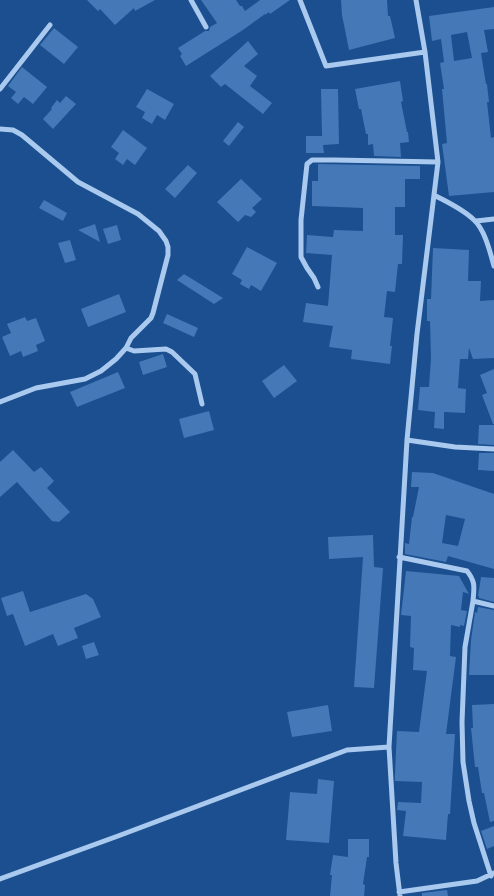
<svg xmlns="http://www.w3.org/2000/svg" width="494" height="896" font-family="'Asap Condensed',sans-serif">
	<style>
		.building { fill: #4478b7; fill-rule: evenodd }
		.lines { fill: none; stroke-linecap: round; stroke-linejoin: round }
		.street { stroke: #a9c9ee; stroke-width: 5 }
	</style>
	<rect width="100%" height="100%" fill="#1b4f8f"/>
	<path class="building" d="M87,0H155L135,11L134,8L115,25L100,9L98,11Z
		M201,0H236L240,6H242L245,11L260,0H290L270,14L269,12L265,15V14L243,30L186,66L180,56L182,54L178,48L205,31H209L210,27L217,23Z
		M341,0H387L388,16H390L395,38L349,50L342,15Z
		M494,7V29L484,30L488,52L481,53L486,84H487L489,102H487L491,138L494,137V192L449,196L442,144L447,143L442,89H444L440,63L444,62L441,39L432,41L429,16ZM467,32L472,58L454,61L451,35Z
		M54,28L78,47L64,64L40,45Z
		M248,41L258,54L244,66L257,76L250,86L272,103L263,114L225,84L221,87L210,76Z
		M22,67L47,87L33,104L24,97L18,104L11,98L16,92L8,86Z
		M400,81L403,101L401,102L407,132H408L409,142L400,143L401,157L374,156L373,144L368,145V134H366L361,109H359L355,89Z
		M147,89L174,104L165,120L157,115L152,124L142,118L145,112L136,107Z
		M321,89H338L339,144L323,145L324,153H306V136H322Z
		M66,96L76,104L53,129L43,119L52,109L51,108L57,100L60,103Z
		M238,122L244,127L229,146L223,141Z
		M123,130L147,148L135,165L127,159L123,165L115,159L119,153L111,147Z
		M318,164L420,166V179H405V207H395V235H403L402,264H398L395,292L387,291L384,317L393,318L390,346H392L390,364L351,359L352,350L329,347L333,326L303,322L306,303L328,306L332,255L306,253L307,235L333,237L334,230L363,231V208L312,206V181H318Z
		M188,165L197,173L175,198L165,189Z
		M241,179L262,199L252,208L256,212L251,217L245,215L238,222L217,202Z
		M44,200L67,213L63,221L39,208Z
		M95,224L100,242L78,230Z
		M117,225L121,240L108,244L103,229Z
		M70,240L76,260L65,263L58,243Z
		M247,247L277,263L261,291L251,285L249,289L240,284L242,280L232,274Z
		M433,248L469,250L468,281H481L480,301L494,300V358L473,359L469,348L468,359H460L458,388L466,389L465,413L444,412V429L434,428L435,412L418,410L420,387H429L431,358L430,321H427V299H431Z
		M184,274L223,298L214,304L177,280Z
		M119,294L126,312L88,327L81,309Z
		M167,314L198,328L194,337L163,323Z
		M25,317L27,321L36,318L45,341L36,345L38,351L23,357L21,351L10,356L2,337L11,333L7,324Z
		M163,354L167,367L143,375L139,362Z
		M284,365L297,381L274,398L262,381Z
		M494,369V424H493L482,395L487,393L480,375Z
		M118,372L125,388L77,407L70,392Z
		M209,411L214,430L184,438L179,419Z
		M479,425H494V445L478,444Z
		M13,450L34,472L41,467L54,481L47,488L70,512L59,522L52,521L17,482L0,497V462Z
		M479,453H494V471L478,470Z
		M412,472L433,473L494,494V569L448,556L446,562L405,554V543L409,544L412,517H413L419,487H411ZM446,515L465,519L458,546L442,543Z
		M373,535L374,567L383,568L374,688L354,687L363,557L329,559L328,537Z
		M406,571L459,576L469,594L463,592L461,610L467,611L464,626L460,625V627L451,625L450,656L456,657L446,734H455L450,814H448L446,840L403,836L406,811L397,810L398,802L421,803L422,782L395,781V774L397,731L419,732L427,671L413,670L414,648L410,647L411,616L401,615Z
		M481,577L494,578V602L479,598V596H478Z
		M23,591L30,612L86,594L93,599L101,617L74,628L78,638L58,646L53,634L25,646L13,614L7,616L1,598Z
		M478,607L494,610V675H469L471,640L475,612L477,613Z
		M94,642L99,655L86,659L82,646Z
		M494,704V821L490,822L484,793H482L478,767H475L471,728H473L472,705Z
		M328,705L332,731L292,737L287,712Z
		M318,779L334,781L329,843L286,840L290,792L317,794Z
		M494,826V846L487,849L481,831Z
		M348,839H369V857H367L363,884L365,885L364,896H330L332,875H330L333,855L348,857Z
		M447,890L448,896H422V893Z"/>
	<g class="lines">
		<path class="street" d="M191,0L206,27
			M300,0L326,66L425,52
			M0,89L50,25
			M0,129L13,130L22,135L78,182L138,214L159,231L166,241L168,247V255L153,313L151,318L131,338L126,348L116,359L101,371L85,379L36,388L0,402
			M434,195C447,202 463,209 474,220C485,230 490,252 494,266
			M476,221L494,219
			M318,287L314,278L307,268L301,257V220L307,164L312,160H335L438,162
			M126,348L134,351L166,349L172,352L195,374L202,404
			M407,440L455,447L494,449
			M399,557L467,571C476,582 474,588 473,601L494,606
			M473,601L465,647L462,722L463,762L469,801L474,823L491,876
			M0,879L118,836L347,750L389,747
			M399,892L477,881L494,873
			M400,896L396,863L389,747L407,440L417,334L438,162L425,52L416,0"/>
	</g>
</svg>
